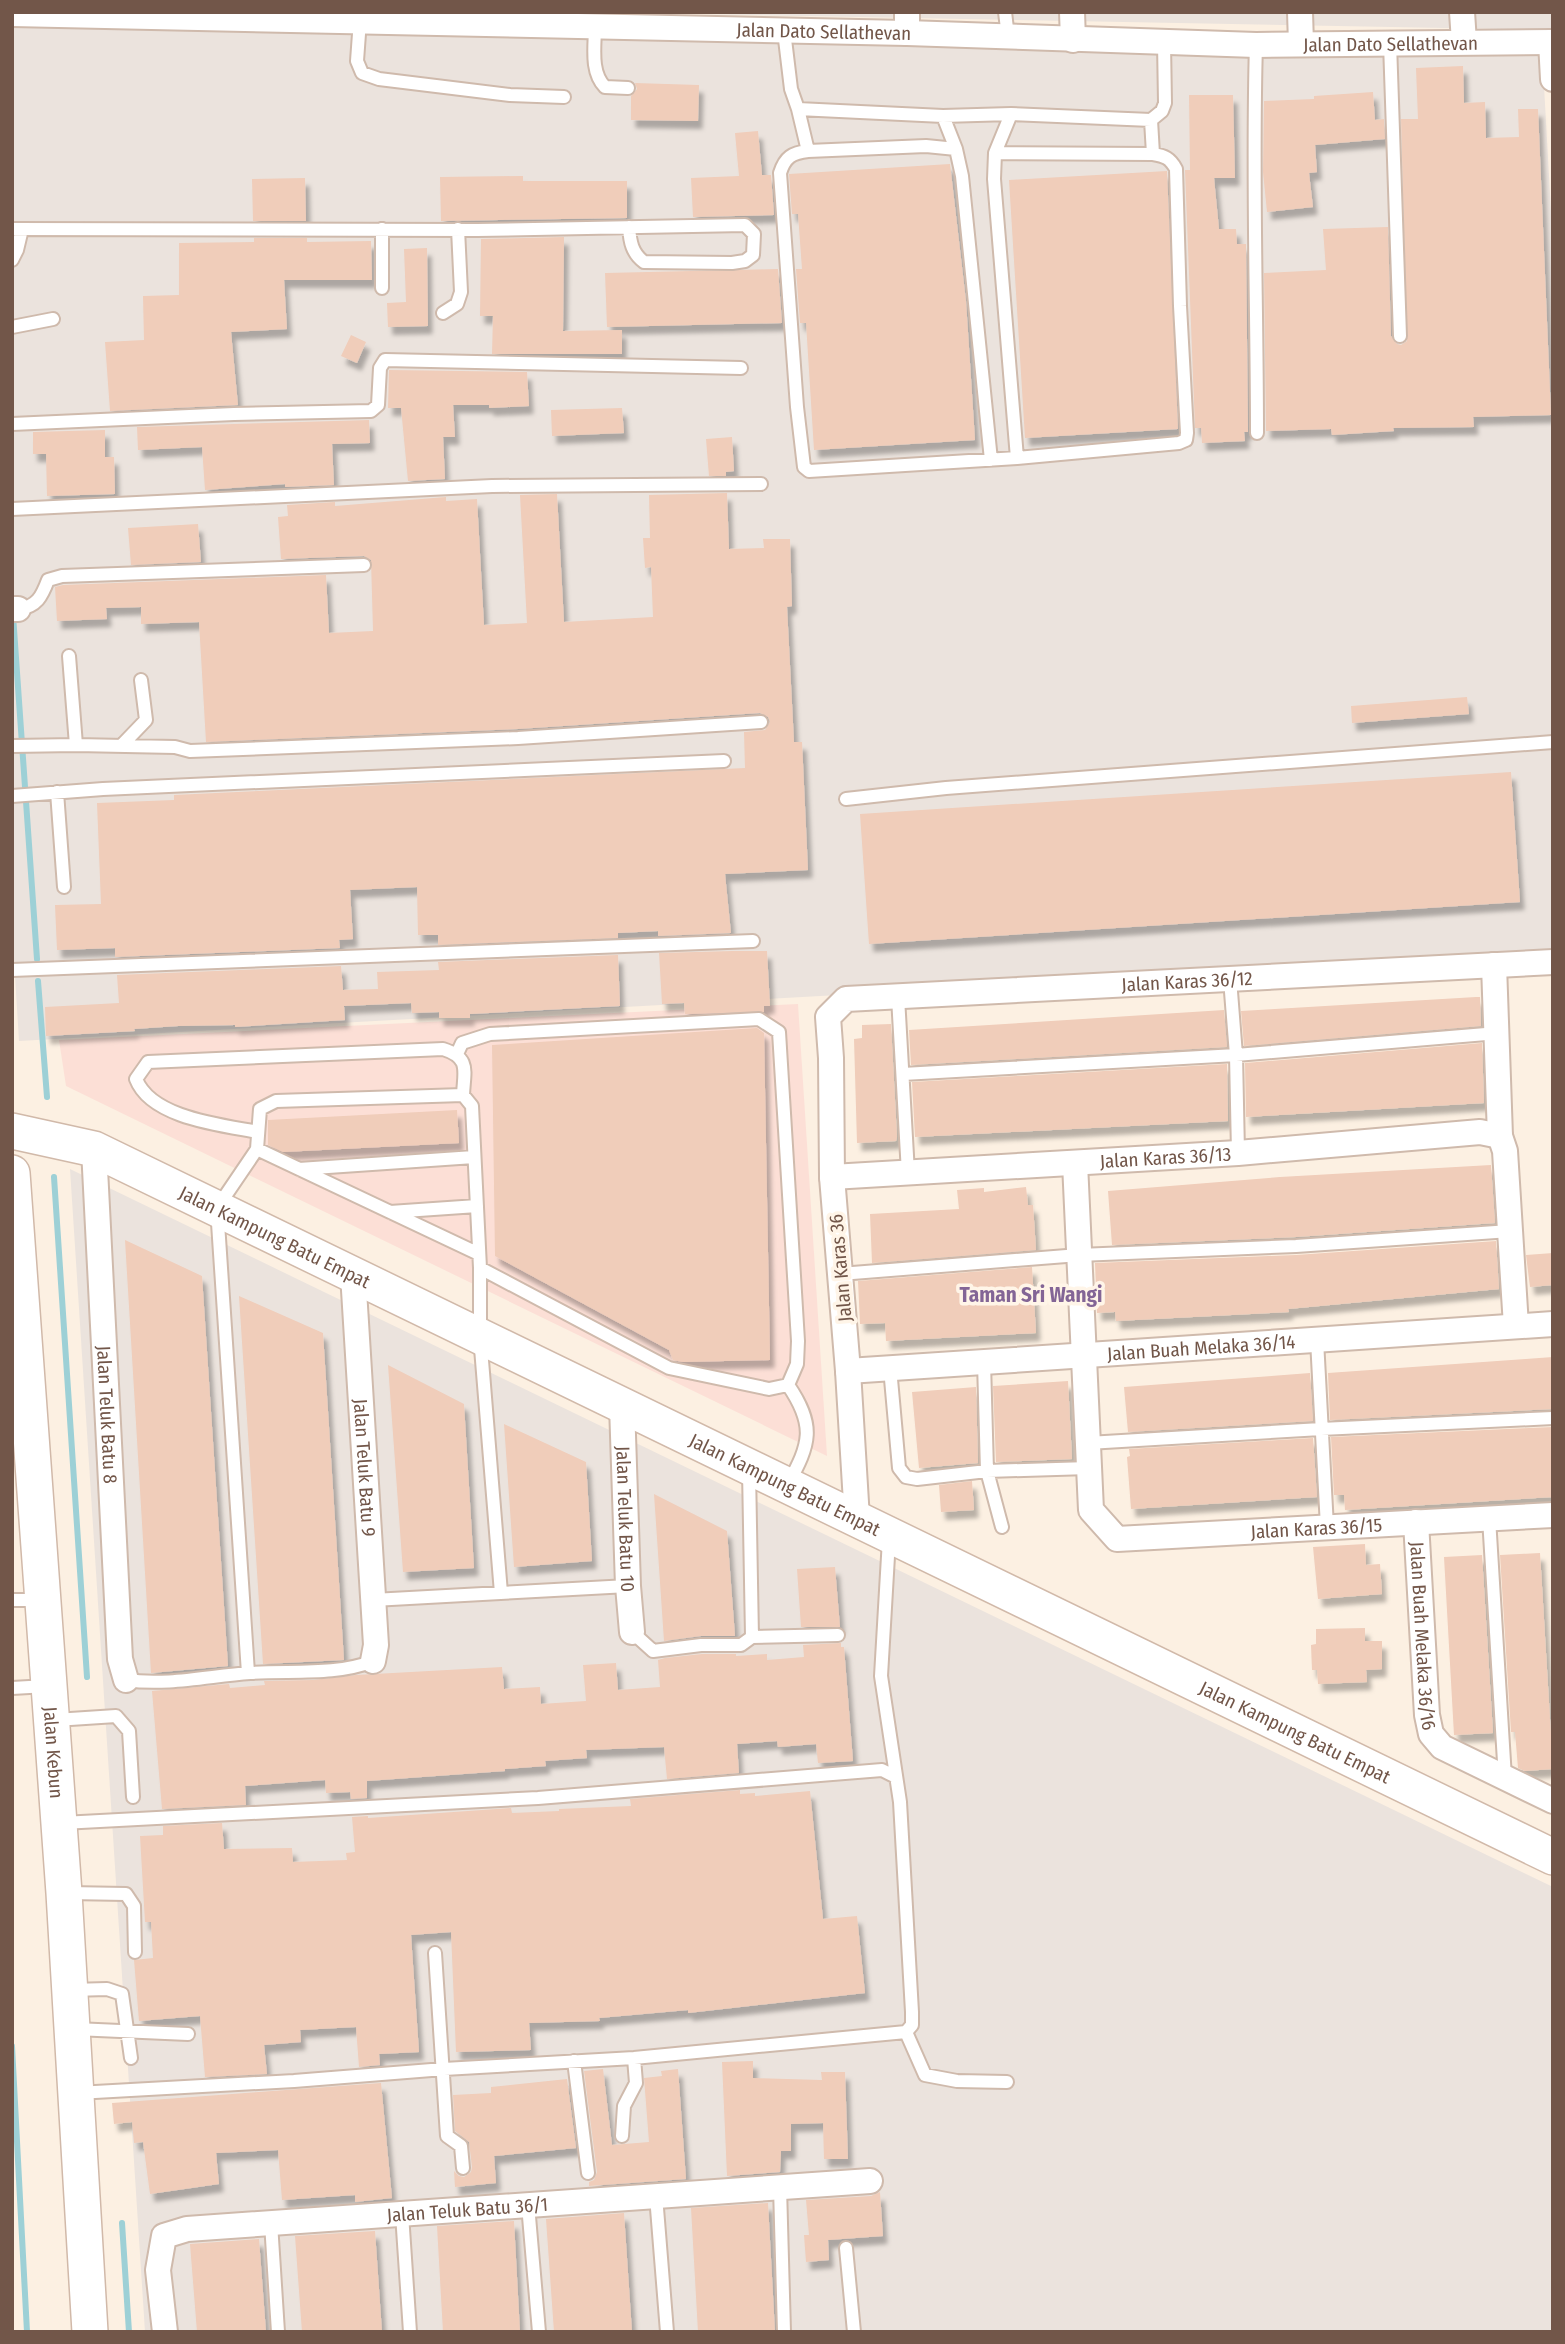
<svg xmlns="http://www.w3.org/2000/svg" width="1565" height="2344" font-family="'Fira Sans Condensed',sans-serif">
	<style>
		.commercial { fill: #fcdfd6 }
		.industrial { fill: #ebe3dd }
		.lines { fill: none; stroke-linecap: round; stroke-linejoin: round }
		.stream { stroke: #9dd0d6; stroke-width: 6 }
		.building { fill: #f0cdba; filter: url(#shadow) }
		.lane-casing { stroke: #cfbaac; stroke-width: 16 }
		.street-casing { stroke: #cfbaac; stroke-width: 28 }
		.secondary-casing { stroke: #d1b9a9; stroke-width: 38 }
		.lane { stroke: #fff; stroke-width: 12 }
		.street { stroke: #fff; stroke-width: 24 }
		.secondary { stroke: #fff; stroke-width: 35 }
		.labels { text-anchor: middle; stroke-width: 7; stroke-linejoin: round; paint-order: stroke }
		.street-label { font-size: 19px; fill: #725649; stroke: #fff5e8 }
		.neighbourhood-label { font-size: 21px; font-weight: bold; fill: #836596; stroke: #fff5e8 }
	</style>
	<defs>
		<filter id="shadow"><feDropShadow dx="4.5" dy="8" stdDeviation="2" flood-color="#0004"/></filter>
	</defs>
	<rect width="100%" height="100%" fill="#fcf0e2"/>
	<path class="commercial" d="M798,1004L827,1456L66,1086L59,1040Z"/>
	<path class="industrial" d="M595,12H1553V30Z
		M12,23L1542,50L1553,248V955L19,1041L12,927Z
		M70,1169L1553,1887V2332H145Z"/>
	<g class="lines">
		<path class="stream" d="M13,615L37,959
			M38,981L47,1097
			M54,1177L87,1677
			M12,2046L27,2332
			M122,2223L129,2332"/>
	</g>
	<path class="building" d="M1463,66L1464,103L1485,102L1486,138L1519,137L1518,109H1538L1551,415L1473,417L1474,427L1393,428L1394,431L1332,435L1331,429L1266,431L1264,273L1326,270L1323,229L1388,227L1391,336L1397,344L1401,345L1407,341L1401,119H1418L1416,68Z
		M635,83L699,85L698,121L631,120V96L637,89Z
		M1373,92L1375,120L1384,119L1385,139L1315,145L1317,172L1309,173L1313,207L1267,212L1263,172L1264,101L1314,99V96Z
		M1189,95H1233L1235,178H1214L1219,229H1236L1237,244H1246L1248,432H1244L1245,441L1202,443L1201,428H1195L1185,170H1190Z
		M758,131L762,175H771L774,215L693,217L691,178L739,176L735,133Z
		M950,164L966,301L975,440L814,450L806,323H800L796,269H802L798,214H792L789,174Z
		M1167,171L1178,429L1025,438L1009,180Z
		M523,176V181H627V218L441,221L440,177Z
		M305,178L306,221H253L252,179Z
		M564,237L563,331L622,330V354H492L493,316H480L481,239Z
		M254,238H307V242L371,241L372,280H284L287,329L231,332L238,405L110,411L105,342L144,340L143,296L179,295V243L254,242Z
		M427,248L428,326L388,327L387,303L406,302L404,249Z
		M778,269L782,323L607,327L605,273Z
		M351,335L366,342L357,363L341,356Z
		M389,370L527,372L529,406L489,408V405H453L455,437H443L445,479L408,481L401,408H388Z
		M622,408L624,433L552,436L551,410Z
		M369,420L370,443L332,444L334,485L285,487V484L205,490L202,447L138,450L137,427Z
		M105,430V457H114L115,494L47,496L46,454H33V432Z
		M732,437L734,471L726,472V476H709L706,439Z
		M727,493L729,549L764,548L763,539H790L792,606L787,607L794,742H802L808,870L725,874L731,933L658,936V931L618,933V938L438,945V935H418L417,887L350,890L353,939L339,940L340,948L115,957V948L57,950L55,905L101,904L97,803L174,800V795L745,768L744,732L765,730L770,722L768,717L760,713L518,729L206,742L199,622L141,624V607L106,608L107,619L57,621L55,587L63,585L326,575L329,633L373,631L371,560L364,556L281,559L278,517L288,516L287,505L335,502V506L446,497V501L477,499L484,625L527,623L520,495L557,494L564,622L653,617L651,567L645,568L643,538H650L649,495Z
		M198,524L201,562L131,565L128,528Z
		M1467,697L1469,714L1352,723L1351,706Z
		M1511,772L1520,902L869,944L860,814Z
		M733,951H767L770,1006H764V1012L685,1014L684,1003L662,1004L659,953Z
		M618,955L620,1006L470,1014V1018H439V1012L412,1013L411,1003L344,1006L345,1020L235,1027V1025L178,1026L134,1029L135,1031L46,1036L45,1007L119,1003L117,975L341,966L343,990L378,989L377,972L439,970L438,962Z
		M1476,997H1480L1481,1026L1244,1046L1241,1011Z
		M1224,1010L1227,1047L911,1065L909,1030Z
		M891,1024L897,1137L896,1141L857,1143L854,1039L862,1038V1025Z
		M757,1028L764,1033L770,1360L683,1362L673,1360L669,1350L495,1256L492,1045Z
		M1482,1043L1484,1103L1246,1117L1245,1063Z
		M1227,1064L1228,1121L915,1137L912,1082Z
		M457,1110L459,1143L283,1152L268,1145V1120Z
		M1491,1165L1495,1223L1296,1237L1112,1245L1108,1191L1280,1177Z
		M1026,1187L1028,1205H1033L1036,1250L872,1263L870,1214L959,1209L957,1190L984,1188V1192Z
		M125,1240L202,1276L228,1666L151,1673Z
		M1496,1241L1499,1289L1288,1309L1289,1312L1116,1321L1115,1312L1097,1313L1095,1263L1296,1255Z
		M1553,1253V1285L1530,1287L1526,1255Z
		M1032,1267L1036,1333L886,1341L885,1323L860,1324L858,1281Z
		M239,1296L323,1333L344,1660L263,1664Z
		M1553,1357V1409L1330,1420L1328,1373Z
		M388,1365L464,1404L474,1568L403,1572Z
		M1310,1373L1313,1421L1128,1432L1124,1387Z
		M1068,1381L1072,1459L996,1462L993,1386Z
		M976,1387L978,1463L919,1468L912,1392Z
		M504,1424L586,1462L592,1561L514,1567Z
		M1553,1427V1497L1345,1510L1344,1495H1334L1331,1437Z
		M1313,1438L1317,1497L1131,1509L1127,1457L1130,1456L1129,1449Z
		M972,1481L974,1510L941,1512L939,1485Z
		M654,1494L727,1531L735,1636H701L664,1641Z
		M1365,1544L1366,1565L1380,1564L1382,1594L1318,1599L1313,1547Z
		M1540,1553L1553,1769L1525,1771L1518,1768L1515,1732H1511L1500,1555Z
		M1482,1555L1493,1733L1454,1735L1444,1557Z
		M835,1567L840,1627H801L797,1569Z
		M1365,1628V1641H1382V1669L1366,1670L1367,1682L1318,1684L1317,1670H1312L1311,1645L1316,1644V1629Z
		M841,1643V1647H844L853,1761L818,1763L816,1744L778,1747L777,1741L737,1744L739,1773L667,1779L664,1747L586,1750L587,1758L545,1761L546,1766L505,1769V1771L367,1781V1798L351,1799L350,1792L326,1793L325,1780L245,1786L246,1805L162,1809L152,1691L229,1684L230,1688L265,1685L264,1681L313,1680L356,1675L502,1667L504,1689L540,1687L541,1704L586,1701L583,1665L616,1663L618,1690L660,1687L658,1660L665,1658L702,1654H736V1656L767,1654V1660L804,1657L803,1645Z
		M740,1790V1794L755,1793V1796L810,1791L823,1919L857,1916L865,1993L688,2013V2010L599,2018L600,2021L529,2023L531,2050L456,2052L451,1932L411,1935L419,2052L379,2054L380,2065L359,2067L356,2027L300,2030L301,2042L264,2045L267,2074L205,2077L200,2016L139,2021L134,1960L153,1958L151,1922H145L140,1836L163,1835V1826L222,1823L224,1849L292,1848L293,1862L347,1860L346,1853L355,1852L352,1817L368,1816V1818L511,1808L512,1813L559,1811V1809L631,1806L630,1799Z
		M753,2061V2078L822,2080L821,2072H845L848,2159H824L823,2123L791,2124V2151H781L780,2172L727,2176L722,2062Z
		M603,2069L612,2145L649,2142L644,2078L662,2076L661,2071L678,2069L686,2179L589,2186V2182L594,2180L597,2172L584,2071Z
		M567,2079L576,2148L494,2156L496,2183L455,2187L454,2171L459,2176L464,2177L471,2172L472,2167L469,2142L455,2131L453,2095L491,2093V2087Z
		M381,2083L392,2198L355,2202V2195L282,2200L278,2150L216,2153L219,2184L150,2194L143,2142L134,2143L132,2122L114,2124L112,2103Z
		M880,2192L883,2236L828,2240L829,2260L806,2262L804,2235H809L806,2200L871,2196Z
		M768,2203L775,2332H698L691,2208Z
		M624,2213L632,2332H554L546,2219Z
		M514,2221L520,2332H443L437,2226Z
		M375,2231L382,2332H302L295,2236Z
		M259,2239L266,2332H197L190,2244Z"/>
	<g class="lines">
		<g class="lane-casing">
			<path id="lane" d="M1005,12L1008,37
				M360,20L357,61L362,73L379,79L510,95L564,97
				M595,26C595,46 590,72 605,87L628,88
				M784,31L791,89L798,109L943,116L1011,114L1151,120L1162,111L1165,103L1164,43
				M1390,43L1400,336
				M1256,45C1252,174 1257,304 1257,433
				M798,109L808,151
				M943,116L956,149L926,146L808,151C792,153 785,157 780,173L797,407L804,467L809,471L1017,458L1179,443L1186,440L1187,433L1180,306L1176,169C1170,158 1165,156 1153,154L1151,120
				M956,149L962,176L991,460
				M995,153L1011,114
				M12,229L477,230L745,225L754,234L753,255L745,261L732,263L644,262C632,253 630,242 629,227
				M12,260L17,250L22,229
				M382,288V229
				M443,313L457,304L461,292L458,229
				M12,327L53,319
				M12,424L234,414L371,411L378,405L380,368L385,360L741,368
				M1017,458L994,179L995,153L1153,154
				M12,509L492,486L761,484
				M18,609C37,607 42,596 48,580L62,576L364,565
				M69,656L76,745
				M12,746L76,745L175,747L190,751L518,738L761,722
				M121,746L146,720L141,680
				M57,792L64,887
				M12,796L103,789L724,761
				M846,799L946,788L1553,742
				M12,970L753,941
				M1230,979L1236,1055L1238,1153
				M898,997L908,1173
				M457,1054L462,1043L490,1034L759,1019L779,1032L798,1341L797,1364L788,1385L769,1389L669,1368L480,1268
				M903,1074L1236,1055L1498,1033
				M258,1132C221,1125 151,1118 136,1079L148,1062L443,1049C471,1058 464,1071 463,1095
				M257,1149L479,1254
				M299,1169L474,1157
				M390,1212L477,1206
				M840,1274L1079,1255L1296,1246L1510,1231
				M1317,1340L1327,1527
				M984,1362L987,1471L1002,1527
				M890,1368L899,1468L906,1477L917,1479L987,1471L1089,1468
				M1088,1443L1321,1429L1553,1418
				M788,1484C810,1444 816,1426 788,1385
				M1489,1518L1505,1778
				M12,1600H40
				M373,1600L628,1586
				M632,1632L653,1651L701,1645H741L752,1637L749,1470
				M752,1637L838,1635
				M248,1673L217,1208L257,1149L260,1109L276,1101L463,1095L472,1106L480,1268V1336L501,1593
				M126,1680C167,1686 209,1676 250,1673C290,1670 336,1676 373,1661
				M12,1688L47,1686
				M55,1720L116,1716L129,1731L133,1797
				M62,1823L538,1798L882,1770L896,1777
				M68,1893L126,1894L134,1906L135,1952
				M435,1953L447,2136L461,2146L463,2168
				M71,1990L107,1989L122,1994L131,2058
				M75,2029L188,2034
				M906,2032L925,2075L957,2081L1007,2082
				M574,2061L588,2173
				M77,2093L294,2081L444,2069L634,2058L906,2032L912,2025V2012L900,1802L881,1676L889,1539
				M622,2136L624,2106L636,2083L634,2058
				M780,2187L784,2332
				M656,2196L667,2332
				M528,2205L539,2332
				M402,2214L410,2332
				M271,2223L278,2332
				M846,2248L854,2332"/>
		</g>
		<g class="street-casing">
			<g id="street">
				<path d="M907,12V33"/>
				<path d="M1072,12L1073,40"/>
				<path d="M1300,12L1301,44"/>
				<path d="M1462,12L1464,42"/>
				<path id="s1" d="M12,14L907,33L1256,45L1553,42"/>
				<path d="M1551,42L1553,79"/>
				<path d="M12,609H18"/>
				<path d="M1494,965L1500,1136L1505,1151L1516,1326"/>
				<path id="s2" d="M94,1149L120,1659L126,1680"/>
				<path id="s3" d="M1075,1163L1091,1510L1117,1539L1553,1515"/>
				<path id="s4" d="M832,1177L1238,1153L1480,1132L1500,1136"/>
				<path id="s5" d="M353,1274L376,1645L373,1661"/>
				<path id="s6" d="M848,1371L1553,1324"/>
				<path id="s7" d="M622,1405L628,1586L632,1632"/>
				<path id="s8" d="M857,1519L848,1371L832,1177L831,1058L828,1017L846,999L1553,962"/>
				<path id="s9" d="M1416,1522L1427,1715L1431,1734L1442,1747L1553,1801"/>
				<path id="s10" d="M165,2332L158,2270L164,2236L187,2229L870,2181"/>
			</g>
		</g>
		<g class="secondary-casing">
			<g id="secondary">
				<path id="s11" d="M12,1131L94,1149L1553,1857"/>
				<path id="s12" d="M12,1173L64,1893L90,2332"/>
			</g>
		</g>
		<use href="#lane" class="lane"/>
		<use href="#street" class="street"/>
		<use href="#secondary" class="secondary"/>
	</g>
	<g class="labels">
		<g class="street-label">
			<text dy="7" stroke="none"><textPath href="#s1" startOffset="812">Jalan Dato Sellathevan</textPath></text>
			<text dy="7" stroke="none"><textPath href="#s1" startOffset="1379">Jalan Dato Sellathevan</textPath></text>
			<text dy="7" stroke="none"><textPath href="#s8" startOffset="870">Jalan Karas 36/12</textPath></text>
			<text dy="7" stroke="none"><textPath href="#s4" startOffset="334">Jalan Karas 36/13</textPath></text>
			<text dy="7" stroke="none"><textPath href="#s11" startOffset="285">Jalan Kampung Batu Empat</textPath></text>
			<text transform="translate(840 1268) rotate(-95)" y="7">Jalan Karas 36</text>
			<text dy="7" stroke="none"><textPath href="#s6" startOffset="354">Jalan Buah Melaka 36/14</textPath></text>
			<text dy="7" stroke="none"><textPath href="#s2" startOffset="266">Jalan Teluk Batu 8</textPath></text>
			<text dy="7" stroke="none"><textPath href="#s5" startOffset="194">Jalan Teluk Batu 9</textPath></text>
			<text dy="7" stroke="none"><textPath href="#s11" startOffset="852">Jalan Kampung Batu Empat</textPath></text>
			<text dy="7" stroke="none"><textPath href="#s7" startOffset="114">Jalan Teluk Batu 10</textPath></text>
			<text dy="7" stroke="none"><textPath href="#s3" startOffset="586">Jalan Karas 36/15</textPath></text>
			<text dy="7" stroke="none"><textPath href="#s9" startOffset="114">Jalan Buah Melaka 36/16</textPath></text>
			<text dy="7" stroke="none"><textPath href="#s11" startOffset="1419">Jalan Kampung Batu Empat</textPath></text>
			<text dy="7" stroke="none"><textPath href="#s12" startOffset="581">Jalan Kebun</textPath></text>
			<text dy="7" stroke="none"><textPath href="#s10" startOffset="402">Jalan Teluk Batu 36/1</textPath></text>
		</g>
		<g class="neighbourhood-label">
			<text x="1031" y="1302">Taman Sri Wangi</text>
		</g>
	</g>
	<rect width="1565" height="2344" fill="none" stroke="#725649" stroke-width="28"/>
</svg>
